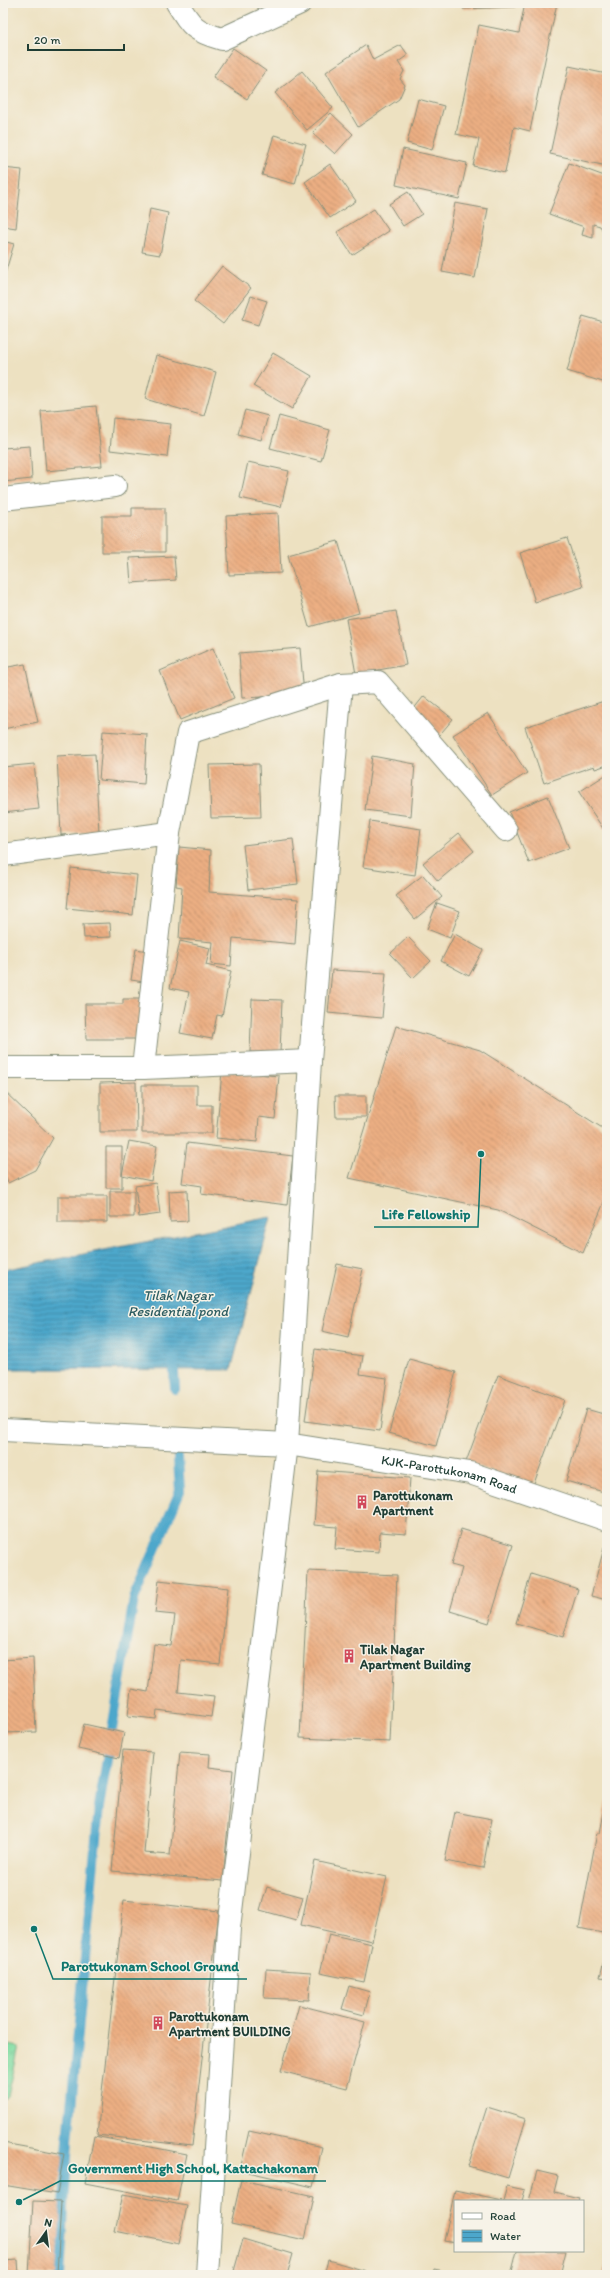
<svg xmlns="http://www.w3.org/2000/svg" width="610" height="2278" font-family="Itim,sans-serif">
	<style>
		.grass { fill: url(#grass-tufts); stroke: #528e6c }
		.water { fill: url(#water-rules); stroke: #367280 }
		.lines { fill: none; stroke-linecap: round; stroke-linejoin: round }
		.stream { stroke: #4da7cb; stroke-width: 10 }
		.building { fill: url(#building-back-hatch) }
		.street-casing { stroke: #868f7a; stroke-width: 24 }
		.street { stroke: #fff; stroke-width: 22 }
		.labels { text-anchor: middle; stroke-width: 3; stroke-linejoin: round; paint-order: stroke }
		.street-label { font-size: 13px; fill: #1f3d34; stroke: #f7f3e8 }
		.poi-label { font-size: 13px; font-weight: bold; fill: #1f3d34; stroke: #f7f3e8; text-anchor: start }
		.water-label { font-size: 14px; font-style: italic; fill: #2d5d61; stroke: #f7f3e8 }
		.leader { fill: none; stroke: #0f766e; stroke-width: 1.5 }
		.callout-dot { fill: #0f766e; stroke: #f7f3e8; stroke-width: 1.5 }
		.callout-label { font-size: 14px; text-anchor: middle; font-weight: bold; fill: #0f766e; stroke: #f7f3e8; stroke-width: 3; stroke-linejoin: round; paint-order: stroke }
	</style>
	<defs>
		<pattern id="grass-tufts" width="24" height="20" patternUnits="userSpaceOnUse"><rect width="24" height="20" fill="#84dea4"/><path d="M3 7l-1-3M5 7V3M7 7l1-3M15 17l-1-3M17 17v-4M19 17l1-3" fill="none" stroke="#72bf8e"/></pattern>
		<pattern id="water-rules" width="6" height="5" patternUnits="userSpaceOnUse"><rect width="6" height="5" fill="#4da7cb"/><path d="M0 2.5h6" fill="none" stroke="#3f89a6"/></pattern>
		<pattern id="building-back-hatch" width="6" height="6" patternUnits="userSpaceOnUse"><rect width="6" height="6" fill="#ecaf83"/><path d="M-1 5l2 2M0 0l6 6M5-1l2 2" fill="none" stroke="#bf906c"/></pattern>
	</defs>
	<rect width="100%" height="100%" fill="#f7f3e8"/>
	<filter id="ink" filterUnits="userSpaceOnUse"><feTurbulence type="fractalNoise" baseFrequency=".025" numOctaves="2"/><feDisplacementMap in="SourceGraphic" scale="8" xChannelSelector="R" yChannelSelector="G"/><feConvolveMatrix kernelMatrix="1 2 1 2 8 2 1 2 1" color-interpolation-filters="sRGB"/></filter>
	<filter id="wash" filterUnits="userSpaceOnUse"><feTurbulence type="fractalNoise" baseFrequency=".012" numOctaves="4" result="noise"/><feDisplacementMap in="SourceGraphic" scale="16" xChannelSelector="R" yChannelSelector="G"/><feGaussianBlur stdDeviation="0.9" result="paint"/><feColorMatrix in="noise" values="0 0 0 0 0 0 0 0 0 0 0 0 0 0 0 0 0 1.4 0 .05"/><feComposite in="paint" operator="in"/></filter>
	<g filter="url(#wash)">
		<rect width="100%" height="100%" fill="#ede1c1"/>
		<path class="grass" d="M3,2044L19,2047L8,2096L3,2101Z"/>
		<path class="water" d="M271,1217L231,1370L3,1369V1270Z"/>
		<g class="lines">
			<path class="stream" d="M173,1357L175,1389
				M60,2275L68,2140L99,1807L134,1599L180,1491L177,1441"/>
		</g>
		<g id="blocks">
			<path class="building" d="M463,3H515V7L463,9Z
				M525,3H557L530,131L514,127L505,173L473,166L479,139L456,134L479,25L519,33Z
				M366,45L373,60L401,45L408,55L398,62L404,71L400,79L405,85L399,99L358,127L326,72Z
				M233,48L266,71L247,99L213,77Z
				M569,66L607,74V166L550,154Z
				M302,71L333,108L307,130L275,93Z
				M418,99L444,106L432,150L407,143Z
				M331,113L353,134L335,154L312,133Z
				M274,135L306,144L295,184L262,175Z
				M403,149L467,163L459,199L396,185Z
				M569,163L607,177V225L604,232L600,226L593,224V238L582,235L584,227L549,214Z
				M330,164L356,201L330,218L305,182Z
				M3,168L22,170L16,228L3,226Z
				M408,192L422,214L403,226L389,204Z
				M455,203L488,209L475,278L442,272Z
				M150,209L168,213L160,255L142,252Z
				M374,209L389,231L352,255L337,232Z
				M3,241L14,244L3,280Z
				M222,266L251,288L223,324L194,301Z
				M251,296L267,301L258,325L242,320Z
				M583,316L607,323L606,383L567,371Z
				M273,353L312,376L292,409L253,386Z
				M156,355L216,372L204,416L145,399Z
				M96,406L102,466L46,471L41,411Z
				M245,410L268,416L261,440L238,434Z
				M279,416L330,430L321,461L270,448Z
				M113,418L171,424L167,457L110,450Z
				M30,446L32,479L3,482V448Z
				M248,462L289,471L281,507L240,498Z
				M132,508H165V552H102V516H132Z
				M278,513L281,573L229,575L226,516Z
				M567,538L583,587L535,602L520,553Z
				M338,541L359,613L309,627L288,555Z
				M174,556L176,580L131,583L129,558Z
				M396,611L406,665L356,674L346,619Z
				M213,648L234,698L180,720L160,671Z
				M300,648L304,695L242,698L239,653Z
				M25,664L38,722L3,729V668Z
				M424,696L453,719L436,739L408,716Z
				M604,701L607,710V765L595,769L594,766L544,783L525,727Z
				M488,713L527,773L492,795L453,735Z
				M103,731L147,734L144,784L99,780Z
				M95,754L99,833L61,835L57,756Z
				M372,756L415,764L411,816L365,810Z
				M34,764L39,809L3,813V767Z
				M259,764L261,817L211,818L209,765Z
				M607,774V829L604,830L579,792Z
				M548,796L569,848L529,863L509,812Z
				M370,821L421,829L415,875L363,867Z
				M459,833L474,851L438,881L423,863Z
				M293,839L298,884L248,890L243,845Z
				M179,847L211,850L209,892L298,899L295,944L233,938L231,966L211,964L213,942L179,939L182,887L176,886Z
				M71,868L137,875L133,915L67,908Z
				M423,875L442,897L415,919L396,896Z
				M437,903L460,911L450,938L427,929Z
				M110,923L111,937L84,938L83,924Z
				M455,934L483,950L469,976L441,961Z
				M408,937L431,961L413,978L390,954Z
				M180,941L210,948L206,965L231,971L222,1016L217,1015L212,1039L180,1033L189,992L170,988Z
				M136,949L154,952L150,983L131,980Z
				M332,970L386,973L382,1018L328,1013Z
				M123,999H150L151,1039H86L85,1004H123Z
				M252,999L282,1000L280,1053L250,1052Z
				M396,1026L480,1050L607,1131V1195L583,1253L498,1210L349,1178Z
				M222,1071L279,1076L275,1119L259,1117L257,1142L216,1138Z
				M136,1082L137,1132H100V1083Z
				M142,1085H197V1105H212V1133H142Z
				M3,1090L53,1138L35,1170L8,1183L3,1173Z
				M335,1096H366V1117H336Z
				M129,1141L157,1146L151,1181L122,1175Z
				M187,1143L293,1156L287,1205L201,1194L202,1186L182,1183Z
				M106,1147H122V1188H106Z
				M156,1183L160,1214L139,1217L135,1186Z
				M187,1190L188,1221L170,1222L169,1191Z
				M110,1191H134V1217H110Z
				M58,1196H107V1222H58Z
				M337,1264L363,1269L348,1337L322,1331Z
				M315,1349L363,1356L360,1374L387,1378L380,1431L305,1421Z
				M409,1359L456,1372L436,1446L389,1433Z
				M498,1375L565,1400L533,1486L466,1462Z
				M586,1409L607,1415V1493L566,1481Z
				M318,1471L410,1478L406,1534L380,1532L379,1552L335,1549L337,1527L314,1525Z
				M461,1529L513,1545L489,1623L450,1611L462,1568L451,1565Z
				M604,1548L607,1549V1600L591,1596Z
				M308,1571L397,1575L390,1742L300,1738Z
				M531,1574L578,1589L563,1637L516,1623Z
				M159,1580L228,1588L220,1664L181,1660L178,1692L214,1696L211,1717L157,1710L156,1719L128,1716L131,1689L148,1692L154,1644L171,1646L175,1615L155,1613Z
				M33,1658L36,1732L3,1733V1660Z
				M84,1724L124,1733L119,1758L78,1749Z
				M123,1750L153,1752L144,1853L170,1855L180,1752L210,1754L209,1767L233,1770L223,1881L112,1871Z
				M606,1802H607V1934L579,1928L597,1833H600Z
				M455,1812L492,1819L483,1868L445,1861Z
				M315,1861L387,1877L372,1941L301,1925Z
				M267,1887L303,1897L296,1920L260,1910Z
				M124,1900L219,1911L192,2146L97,2135Z
				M329,1934L372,1944L364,1982L320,1973Z
				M607,1947V1978L600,1977Z
				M266,1969L311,1972L309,2000L264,1998Z
				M349,1986L370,1992L364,2015L342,2009Z
				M299,2005L365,2022L347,2088L281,2071Z
				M487,2107L526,2119L508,2178L468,2166Z
				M249,2131L322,2147L313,2187L240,2170Z
				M94,2136L187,2154L177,2201L85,2183Z
				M3,2143L64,2154L57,2194L3,2185Z
				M537,2171L558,2176L554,2192L579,2198L578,2201H529Z
				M241,2180L314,2196L305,2240L231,2224Z
				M507,2186L525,2190L522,2201H503Z
				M455,2190L502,2200L455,2201V2243L444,2241Z
				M123,2194L187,2206L179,2244L115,2231Z
				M33,2201L61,2202L57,2275H29Z
				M243,2239L293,2254L287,2275H248L234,2271Z
				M517,2251H566L560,2275H511Z
				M18,2260L19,2275H3V2261Z
				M328,2260L366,2271L365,2275H324Z
				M606,2262L607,2275H603Z
				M434,2269L459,2274V2275H433Z"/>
		</g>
	</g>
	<g filter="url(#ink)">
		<use href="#blocks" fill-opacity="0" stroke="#868f7a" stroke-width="1"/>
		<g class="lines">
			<g class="street-casing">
				<g id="street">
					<path d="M177,3C192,27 194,31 222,39L300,3"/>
					<path d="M3,499L115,486"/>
					<path d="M169,833L188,733L341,684"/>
					<path d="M3,855L169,833L143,1068"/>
					<path d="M310,1061L341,684L378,682L506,830"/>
					<path id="s1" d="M3,1068H143L310,1061L287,1444L470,1473L607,1520"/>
					<path d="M3,1430L287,1444L229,1928L207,2275"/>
				</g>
			</g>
			<use href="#street" class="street"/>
		</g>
	</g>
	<defs>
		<g id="building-bare" transform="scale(1.08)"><path d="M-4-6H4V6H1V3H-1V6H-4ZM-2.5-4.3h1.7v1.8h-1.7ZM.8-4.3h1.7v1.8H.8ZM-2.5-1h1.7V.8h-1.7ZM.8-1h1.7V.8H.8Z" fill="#d1495b" stroke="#f7f3e8" stroke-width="2.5" paint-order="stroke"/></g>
	</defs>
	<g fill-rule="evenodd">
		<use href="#building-bare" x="362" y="1502"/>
		<use href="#building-bare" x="349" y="1656"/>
		<use href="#building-bare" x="158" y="2023"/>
	</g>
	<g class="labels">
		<g class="street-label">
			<text dy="5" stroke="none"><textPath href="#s1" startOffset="856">KJK-Parottukonam Road</textPath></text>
		</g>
		<g class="poi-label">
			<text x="373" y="1500">Parottukonam<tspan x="373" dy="15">Apartment</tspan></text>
			<text x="360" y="1654">Tilak Nagar<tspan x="360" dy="15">Apartment Building</tspan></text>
			<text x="169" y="2021">Parottukonam<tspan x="169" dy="15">Apartment BUILDING</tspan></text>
		</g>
		<g class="water-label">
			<text x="178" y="1300">Tilak Nagar<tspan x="178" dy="16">Residential pond</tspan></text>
		</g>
	</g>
	<path class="leader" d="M481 1154L478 1227H374M34 1929L53 1979H247M19 2202L60 2181H326"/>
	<g class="callout-dot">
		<circle cx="481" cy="1154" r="4"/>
		<circle cx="34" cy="1929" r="4"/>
		<circle cx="19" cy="2202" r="4"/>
	</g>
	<g class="callout-label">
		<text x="426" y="1219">Life Fellowship</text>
		<text x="150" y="1971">Parottukonam School Ground</text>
		<text x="193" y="2173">Government High School, Kattachakonam</text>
	</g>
	<rect width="610" height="2278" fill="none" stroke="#f7f3e8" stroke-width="16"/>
	<rect x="454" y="2200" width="130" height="52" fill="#f7f3e8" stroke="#a1aaa0"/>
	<rect x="462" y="2213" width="20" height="6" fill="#ffffff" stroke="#a1aaa0"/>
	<text x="490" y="2220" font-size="12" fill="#1f3d34">Road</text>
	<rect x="462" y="2230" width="20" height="12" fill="url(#water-rules)" stroke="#a1aaa0"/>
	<text x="490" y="2240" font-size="12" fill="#1f3d34">Water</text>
	<g transform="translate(46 2232) rotate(14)" stroke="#f7f3e8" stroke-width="3" paint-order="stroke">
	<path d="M0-3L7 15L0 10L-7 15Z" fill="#1f3d34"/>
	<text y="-6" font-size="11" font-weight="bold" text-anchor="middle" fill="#1f3d34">N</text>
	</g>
	<path d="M28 44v6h96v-6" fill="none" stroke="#1f3d34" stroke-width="2"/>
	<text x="34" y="44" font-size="12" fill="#1f3d34" stroke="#f7f3e8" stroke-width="3" paint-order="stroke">20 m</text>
</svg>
